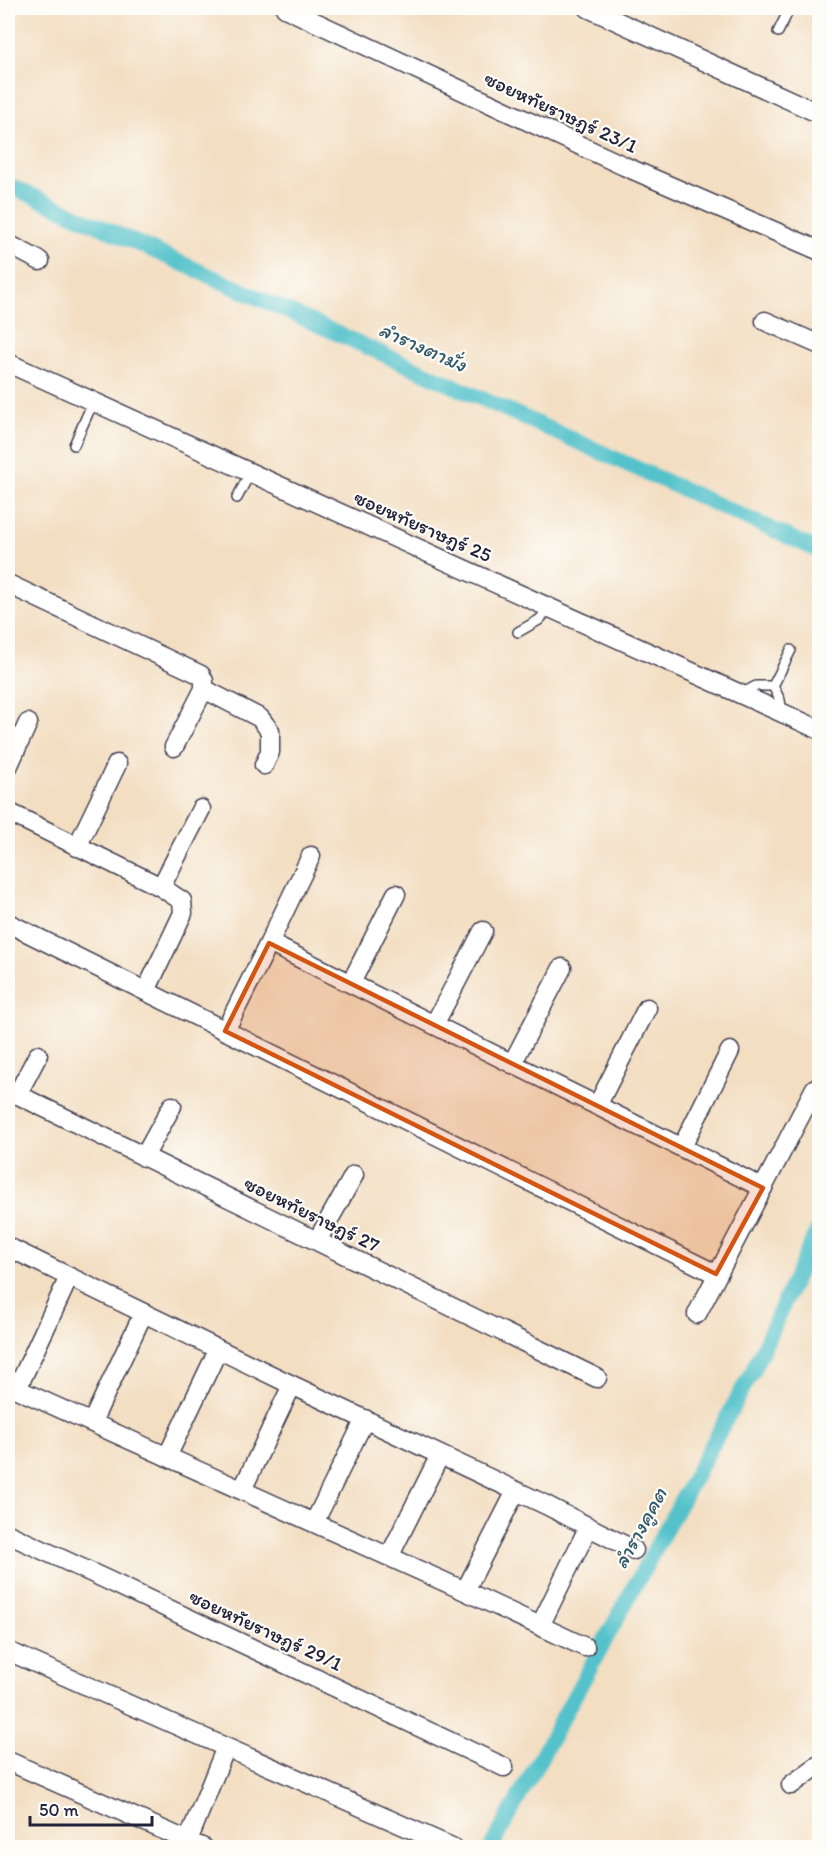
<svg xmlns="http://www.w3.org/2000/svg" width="827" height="1855" font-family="Itim,'Playpen Sans Thai',sans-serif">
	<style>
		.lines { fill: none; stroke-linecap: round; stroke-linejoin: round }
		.canal { stroke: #54c2cb; stroke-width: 16 }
		.lane-casing { stroke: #413e4f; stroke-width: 12 }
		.street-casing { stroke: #413e4f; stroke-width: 21 }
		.lane { stroke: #fff; stroke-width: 9 }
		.street { stroke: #fff; stroke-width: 18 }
		.marked { fill: #d45411; fill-opacity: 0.2; stroke: #d45411; stroke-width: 4.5; stroke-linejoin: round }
		.labels { text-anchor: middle; stroke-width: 4.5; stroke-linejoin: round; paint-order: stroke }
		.street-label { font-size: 20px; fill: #22223b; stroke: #fdfcf7 }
		.water-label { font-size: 21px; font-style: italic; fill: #345a6d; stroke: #fdfcf7 }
	</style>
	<rect width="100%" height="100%" fill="#fdfcf7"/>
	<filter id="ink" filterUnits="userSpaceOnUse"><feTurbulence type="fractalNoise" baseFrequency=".0167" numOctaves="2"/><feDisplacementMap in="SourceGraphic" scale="12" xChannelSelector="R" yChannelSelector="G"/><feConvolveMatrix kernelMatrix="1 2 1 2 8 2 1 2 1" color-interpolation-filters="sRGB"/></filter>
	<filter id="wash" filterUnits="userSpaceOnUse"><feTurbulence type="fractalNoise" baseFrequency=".008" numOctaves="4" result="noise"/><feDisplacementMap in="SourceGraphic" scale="24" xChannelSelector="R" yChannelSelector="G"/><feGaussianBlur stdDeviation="1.35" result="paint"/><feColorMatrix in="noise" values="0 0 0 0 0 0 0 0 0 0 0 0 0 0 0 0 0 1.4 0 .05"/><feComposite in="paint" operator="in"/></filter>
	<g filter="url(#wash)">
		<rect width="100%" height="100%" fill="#f3dec2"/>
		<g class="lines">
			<path class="canal" d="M8,185L820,551
				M491,1848L752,1372L820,1225"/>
		</g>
	</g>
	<g filter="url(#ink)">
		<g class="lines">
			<g class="lane-casing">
				<path id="lane" d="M778,32L790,8
					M74,445L93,402
					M237,498L250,473
					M518,632L539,620L550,608
					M741,694L756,686H773
					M782,713L780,700L773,686L791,650"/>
			</g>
			<g class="street-casing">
				<path id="street" d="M285,8L624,166L820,251
					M588,8L820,114
					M8,244L40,261
					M765,321L820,345
					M8,363L820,730
					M8,584L201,675L204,681V689L174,747
					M204,689L260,718L270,731V752L264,765
					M8,767L28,723
					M8,812L161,887L182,901L183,913L146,991
					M77,847L117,764
					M161,887L201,809
					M8,923L716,1274
					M269,943L311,856
					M351,983L396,894
					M434,1025L483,931
					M225,1031L269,943L763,1188
					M512,1064L562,968
					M8,1090L597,1378
					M17,1095L38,1055
					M597,1106L647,1008
					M682,1147L730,1051
					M144,1157L172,1106
					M317,1241L354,1175
					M8,1247L292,1385L546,1505L634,1550
					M697,1314L815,1088
					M8,1385L465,1591L585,1647
					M17,1389L69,1277
					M92,1422L143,1314
					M167,1457L218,1350
					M242,1490L292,1385
					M314,1523L365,1419
					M8,1534L103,1578L504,1767
					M389,1557L440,1455
					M465,1591L516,1491
					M540,1626L588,1528
					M8,1651L454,1848
					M8,1761L204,1848
					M791,1785L820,1764
					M185,1848L226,1747"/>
			</g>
			<use href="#lane" class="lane"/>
			<use href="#street" class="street"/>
		</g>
	</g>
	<path class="marked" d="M269,943L763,1188L716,1274L225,1031Z"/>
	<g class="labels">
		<g class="street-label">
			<text transform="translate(561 112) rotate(25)" y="7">ซอยหทัยราษฎร์ 23/1</text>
			<text transform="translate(423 526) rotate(24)" y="7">ซอยหทัยราษฎร์ 25</text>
			<text transform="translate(312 1214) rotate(26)" y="7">ซอยหทัยราษฎร์ 27</text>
			<text transform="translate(266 1630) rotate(25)" y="7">ซอยหทัยราษฎร์ 29/1</text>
		</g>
		<g class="water-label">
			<text transform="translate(423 347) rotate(24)" y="7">ลำรางตามั่ง</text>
			<text transform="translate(640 1528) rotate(-61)" y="7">ลำรางคูคต</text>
		</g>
	</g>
	<rect width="827" height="1855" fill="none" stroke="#fdfcf7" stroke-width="30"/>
	<path d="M30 1816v9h122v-9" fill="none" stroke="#22223b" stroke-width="3"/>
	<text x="39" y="1816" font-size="18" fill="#22223b" stroke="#fdfcf7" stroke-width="4.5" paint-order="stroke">50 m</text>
</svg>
